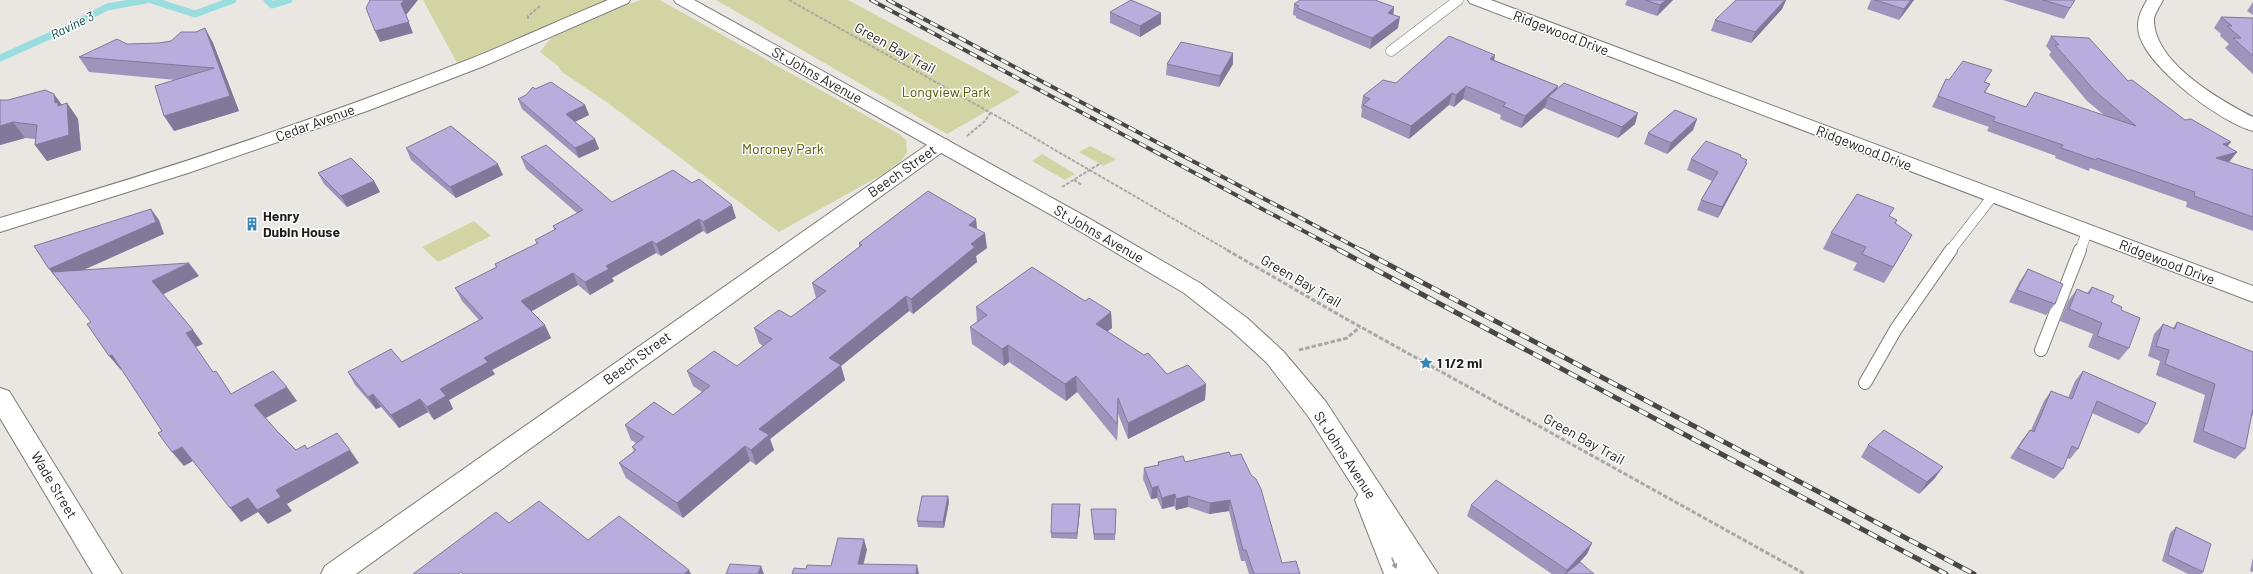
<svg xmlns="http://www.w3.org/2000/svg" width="2253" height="574" font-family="Barlow,sans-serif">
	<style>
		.green { fill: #d2d5a3 }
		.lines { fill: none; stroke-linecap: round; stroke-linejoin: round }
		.stream { stroke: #9adddf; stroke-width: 7 }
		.service-far1-casing { stroke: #7e7c79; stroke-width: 11 }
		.service-casing { stroke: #7e7c79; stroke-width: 14 }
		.minor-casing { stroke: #7e7c79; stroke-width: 2 }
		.tertiary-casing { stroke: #7e7c79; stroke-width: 2 }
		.path-far1 { stroke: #aba8a5; stroke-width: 2; stroke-dasharray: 3.5 1.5; stroke-linecap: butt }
		.path { stroke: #aba8a5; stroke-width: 3; stroke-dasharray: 4.5 2; stroke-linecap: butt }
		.service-far1 { stroke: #fff; stroke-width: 10 }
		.service { stroke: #fff; stroke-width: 12 }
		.minor { fill: #fff; fill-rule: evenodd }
		.tertiary { fill: #fff; fill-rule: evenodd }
		.rail-far1-casing { stroke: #484745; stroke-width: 4 }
		.rail-casing { stroke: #484745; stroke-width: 5 }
		.rail-far1 { stroke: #fff; stroke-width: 2.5; stroke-dasharray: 8; stroke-linecap: butt }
		.rail { stroke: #fff; stroke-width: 3.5; stroke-dasharray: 10; stroke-linecap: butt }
		.wall { fill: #9e95bd }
		.shaded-wall { fill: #81799a }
		.building { fill: #b8addc; stroke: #81799a }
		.oneway { fill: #9a9999 }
		.labels { text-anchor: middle; stroke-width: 3; stroke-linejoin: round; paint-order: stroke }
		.far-water-label { font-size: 13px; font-style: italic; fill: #024345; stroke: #fff }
		.street-label { font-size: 14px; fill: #1e1d1c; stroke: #fff }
		.park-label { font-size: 14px; fill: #545600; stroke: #fff }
		.poi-label { font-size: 14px; font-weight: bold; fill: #1e1d1c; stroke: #fff; text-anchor: start }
	</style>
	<rect width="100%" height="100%" fill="#eae7e3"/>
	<path class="green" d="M423,0H608L592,9L457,63Z
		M641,0H660L899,134L906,140L907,153L900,162L883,174L779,232L608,103L562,72L558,66L540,52L552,37L623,6Z
		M716,0H848L1020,92L947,134Z
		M1090,146L1116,159L1104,166L1079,152Z
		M1042,154L1075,174L1065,180L1032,161Z
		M474,221L491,236L438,262L422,247Z"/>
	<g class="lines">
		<path class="stream" d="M151,0L195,14L233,0
			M267,0L272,5L289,0
			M0,58L67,28L107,7L146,0"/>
		<g class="service-far1-casing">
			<path id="service-far1" d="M1391,51L1458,0
				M1950,251L1992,197
				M2080,251L2087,232"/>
		</g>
		<g class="service-casing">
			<path id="service" d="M2041,350L2080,250
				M1865,383L1896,329L1951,250"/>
		</g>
		<g class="minor-casing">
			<path id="minor" d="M608,0H630L628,3L484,66L367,111L188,173L0,232V218C159,172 316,120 470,59C517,40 562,19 608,0Z
				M1468,0H1491L2253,286V302L1470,3Z
				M2147,0H2163C2160,6 2155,13 2154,19C2153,62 2220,100 2253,117V131C2220,122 2151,70 2140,37C2135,23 2140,12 2147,0Z
				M941,138L948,140L951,144L948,148L356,574H321L325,566L934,140Z
				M0,388L9,391L122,574H93L0,418Z
				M1368,489L1377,493L1412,574H1384L1355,500L1359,493Z"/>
		</g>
		<g class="tertiary-casing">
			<path id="tertiary" d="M674,0H694L1090,219L1200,283L1247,318L1283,351L1326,402L1438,574H1409L1308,416L1267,363L1231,330L1184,293L1076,229L676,3Z"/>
		</g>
		<path class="path-far1" d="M789,0L1000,118L1229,251
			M528,19V16L540,6
			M967,136L985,121L991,112
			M1074,180L1082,185
			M1062,187L1101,163"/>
		<path class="path" d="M1227,250L1341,316L1805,574
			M1299,350L1347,338L1360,327"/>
		<use href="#service-far1" class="service-far1"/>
		<use href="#service" class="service"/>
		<use href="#minor" class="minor"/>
		<use href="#tertiary" class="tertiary"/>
		<g class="rail-far1-casing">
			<path id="rail-far1" d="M871,0L1341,251
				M888,0L1363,251"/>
		</g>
		<g class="rail-casing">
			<path id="rail" d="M1339,250L1946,574
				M1361,250L1974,574"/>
		</g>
		<use href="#rail-far1" class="rail-far1"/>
		<use href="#rail" class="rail"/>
	</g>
	<path class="wall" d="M1627,0H1673L1657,16L1625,5Z
		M1747,0H1786L1782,9L1751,43L1711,31L1715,20Z
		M1871,0H1914L1899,20L1867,9Z
		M2003,0H2075L2064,19Z
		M2253,2V15L2247,11Z
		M1294,4L1394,7L1393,15L1398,28L1370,49L1296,18V16L1293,15Z
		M1110,12L1161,13V24L1140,37L1110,23Z
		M2221,17L2253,18V74L2225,48L2229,44L2220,36L2221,34L2214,28Z
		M205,28L213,43L239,111L174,131L176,80L89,72L79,57L171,41L196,32Z
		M2051,36L2128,81L2185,120L2237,152L2229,162L2253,170V231L2186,207L2187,202L2090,168L2089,171L2055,158L2056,156L1987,131L1989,127L1932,107L1946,79L1949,80L1985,82L1990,84L1985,93L2026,107L2104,115L2087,101L2049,55L2051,52L2046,46Z
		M1494,60L1558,86L1557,89L1635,124L1618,138L1544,108L1545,107L1521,128L1500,119L1501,115L1463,99L1454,107L1449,105L1409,139L1361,117L1362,109L1361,108L1363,96L1396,83Z
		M1167,64H1233L1219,87L1166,75Z
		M535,89L585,105L589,115L575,122L595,139L599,149L579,158L522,109L518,99L526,95Z
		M0,100L62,105L67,103L78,119L81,150L47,161L35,145L36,139L25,138L0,145Z
		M1697,119L1693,130L1667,154L1644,144L1648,133Z
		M406,148L503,175L456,198L411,160Z
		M521,157L612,202L736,218L707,234L703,231L661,256L656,253L612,278L614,281L590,295L578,285L531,311L551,338L492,370L495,374L449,400L453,409L434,420L428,412L399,428L381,407L376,409L355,385L348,372L402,362L479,320L462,301L455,288L496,268L495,264L537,244L535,240L554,230L553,226L577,213L526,169Z
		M1740,158L1747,160L1742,173L1718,218L1697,210L1701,200L1712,181L1687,170L1691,159Z
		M318,173L374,181L380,192L347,207L324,184Z
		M1889,217L1897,220L1895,223L1912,235L1884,283L1853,270L1857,263L1823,249L1831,233Z
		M976,219L977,229L987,248L976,256L977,262L913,314L909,311L841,366L845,380L770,439L774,450L756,465L750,461L683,518L626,478L619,463L634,451L632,447L636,443L631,440L625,425L673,415L702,392L693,386L687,371L737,366L763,346L759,343L754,328L791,317L816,298L812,283L859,247V243Z
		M2028,269L2055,304L2046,315L2009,302L2020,281Z
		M2092,287L2121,310L2129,348L2119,360L2088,347L2093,334L2060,321L2068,301L2077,289L2087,293Z
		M1085,301L1111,312L1112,328L1107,331L1167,374L1206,384L1205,400L1128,439L1118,414L1117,441L1077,392L1066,401L1009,362L1004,366L972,344L970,327L977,322L976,307Z
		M2177,322L2253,352V416L2252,415L2245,449L2235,459L2193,442L2205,395L2156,375L2160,361L2148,356L2154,334L2163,324L2173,328Z
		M2083,371L2147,424L2139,434L2092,413L2078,449L2070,459L2067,458L2063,469L2054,479L2010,458L2022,440L2030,430H2031L2044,401L2051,391L2068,398L2075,381Z
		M1868,445L1935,478L1919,494L1861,457Z
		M1229,452L1282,563L1300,574H1249L1245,561H1241L1229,511L1209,514L1188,507L1176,510L1174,506L1162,509L1157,498L1151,499L1143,479L1144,468L1158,465V462H1185Z
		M948,496L949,502L944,528L918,527L917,521Z
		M1080,504V510L1077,539L1051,538V533Z
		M1471,505L1592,543L1587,554L1577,565L1594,574H1552L1467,516Z
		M1091,509H1116L1115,540H1094Z
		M2176,527L2203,572L2202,574H2188L2162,561L2170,533Z
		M2253,557V572L2250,571Z"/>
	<path class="shaded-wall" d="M404,0H418L406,15L413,33L380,42L375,31Z
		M1666,0H1673L1657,16L1660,5Z
		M1785,0H1786L1782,9L1751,43L1755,32Z
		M1911,0H1914L1899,20L1904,9Z
		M1394,7L1393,18L1388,13Z
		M1161,13V24L1140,37V26Z
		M1400,17L1398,28L1370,49L1372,38Z
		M205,28L213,43L239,111L174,131L164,116L230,96Z
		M1233,53V64L1219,87L1220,76Z
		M1495,55L1493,67L1490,59Z
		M1466,86L1463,99L1454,107L1456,95Z
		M1558,86L1554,98L1548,97L1545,107L1521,128L1525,116Z
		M1452,93L1449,105L1409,139L1411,126Z
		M54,94L65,109L67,103L78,119L81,150L47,161L35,145L55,103Z
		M585,105L589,115L570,124L566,114Z
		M1638,113L1635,124L1618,138L1622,127Z
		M1697,119L1693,130L1667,154L1671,143Z
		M13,122L25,138L0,145V126Z
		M595,139L599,149L579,158L575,148Z
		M2231,142L2223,152V144Z
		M2237,152L2229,162L2216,158Z
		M1747,163L1742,173L1718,218L1722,207Z
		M498,164L503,175L456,198L450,187Z
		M374,181L380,192L347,207L341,196Z
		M732,205L736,218L707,234L703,222Z
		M151,209L159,220L164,234L59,281L49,269Z
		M699,219L703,231L661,256L656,244Z
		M976,219L977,234L969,225Z
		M985,233L987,248L976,256L977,262L913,314L911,299L971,244Z
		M1912,235L1903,251L1884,283L1893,267Z
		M652,241L656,253L612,278L614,281L590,295L585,282L606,266Z
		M189,263L199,276L162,295L152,281Z
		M573,273L578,285L527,314L521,301Z
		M906,296L909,311L841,366L845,380L770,439L774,450L756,465L751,450L759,429L829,358Z
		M1111,312L1112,328L1096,340V324Z
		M545,325L551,338L492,370L495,374L449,400L453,409L434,420L427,407L440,389L484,358Z
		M193,330L203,344L196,347L224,386L186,333Z
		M1008,345L1009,362L1004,366L1002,349Z
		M112,355L124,369L121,370L109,356Z
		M1076,376L1077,392L1066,401L1065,384Z
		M1206,384L1205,400L1128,439V423Z
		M287,387L297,401L264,419L254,405Z
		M373,394L381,407L376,409L368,397Z
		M1118,398V414L1117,441V424Z
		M420,399L428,412L399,428L391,415Z
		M745,446L750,461L683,518L677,503Z
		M182,447L193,461L184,466L172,452Z
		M350,450L359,463L287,504L292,511L268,524L258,512L241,522L230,508L248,498L276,490Z
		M1943,467L1935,478L1919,494L1927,482Z
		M1158,486L1157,498L1151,499L1152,488Z
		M1175,494L1174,506L1162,509V498Z
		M948,496L949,502L944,528L943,522Z
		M1188,496V507L1176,510V499Z
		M1230,500L1229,511L1209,514L1210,503Z
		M1080,504V510L1077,539V533Z
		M864,539L867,550L861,574L858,564Z
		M1592,543L1587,554L1569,574H1565L1567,570Z
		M917,565L919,574H916Z
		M761,566L764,574H758Z
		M689,570L691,574H684Z"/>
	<path class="building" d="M370,0H404L401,4L409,22L375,31L366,8Z
		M1131,0L1161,13L1140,26L1110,12Z
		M1300,0H1375L1394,7L1388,13L1400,17L1372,38L1297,8L1299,6L1294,4Z
		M1645,0H1666L1660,5Z
		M1736,0H1785L1755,32L1715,20Z
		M1875,0H1911L1904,9Z
		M2043,0H2075L2070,8Z
		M2221,17L2253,18V56L2233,38H2241L2227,26H2232Z
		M205,28L230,96L164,116L155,86L214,68L79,57L117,39L127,44L159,43L171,41L181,32H196Z
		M1449,36L1495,55L1490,59L1558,86L1525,116L1503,106L1506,103L1466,86L1456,95L1452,93L1411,126L1363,105L1370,99L1363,96L1383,80L1396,83Z
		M2051,36L2089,38L2128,81L2132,80L2185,120L2191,119L2231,142L2223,144L2237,152L2216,158L2253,170V217L2194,196L2195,192L2097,158L2096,160L2061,148L2063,145L1993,121L1995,117L1938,96L1946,79L1949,80L1963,61L1992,70L1984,82L1990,84L1984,92L2026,107L2035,92L2136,126L2094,90L2055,45H2059Z
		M1181,42L1233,53L1220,76L1167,64Z
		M551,82L585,105L566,114L595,139L575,148L518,99L526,95L533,87L535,89Z
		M1564,83L1638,113L1622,127L1548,97Z
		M45,90L54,94L55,103L58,102V106L67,103L69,135L35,145L37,125L13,122L0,126V100H8Z
		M1675,110L1697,119L1671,143L1648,133Z
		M451,126L498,164L450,187L406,148Z
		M1706,141L1741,155L1740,157L1747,160L1745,162L1747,163L1722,207L1701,200L1718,172L1691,159Z
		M546,145L612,202L673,170L692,183L699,179L732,205L703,222L699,219L656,244L652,241L606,266L609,269L585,282L573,273L521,301L545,325L484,358L488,362L440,389L446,396L427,407L420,399L391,415L373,394L368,397L348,372L391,349L402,362L483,318L455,288L497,267L495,264L538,243L535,240L556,229L553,226L583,210L521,157Z
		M351,158L374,181L341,196L318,173Z
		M928,191L976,219L969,225L985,233L971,244L975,247L911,299L906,296L829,358L841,365L759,429L769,435L751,450L745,446L677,503L619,463L636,450L632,447L644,437L625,425L654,402L673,415L710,386L687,371L714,351L737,366L772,339L754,328L779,310L791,317L826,291L812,283L862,245L859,243Z
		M1857,194L1894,208L1889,216L1897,220L1895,223L1912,235L1893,267L1862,254L1866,247L1831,233Z
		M151,209L156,222L49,269L34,246Z
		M189,263L152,281L193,330L186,333L213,372L216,371L231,394L273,371L287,387L254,405L277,431L296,450L305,445L307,449L337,433L350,450L276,490L281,497L257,510L248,498L230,508L182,447L172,452L158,433L162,431L112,355L109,356L87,324L91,322L52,272Z
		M1032,267L1085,301L1089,298L1111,312L1096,324L1144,355L1148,353L1167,374L1188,365L1206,384L1128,423L1118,398L1117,424L1076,376L1065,384L1008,345L1002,349L970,327L987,315L976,307Z
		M2028,269L2063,284L2055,304L2017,290Z
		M2092,287L2114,296L2111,302L2122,307L2121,310L2140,318L2129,348L2097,336L2102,323L2069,309L2077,289L2089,294Z
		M2177,322L2253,352V408L2245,449L2203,431L2215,384L2165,364L2169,350L2156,346L2163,324L2175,329Z
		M2083,371L2156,403L2147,424L2097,401L2078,449L2072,446L2063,469L2018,448L2030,430L2034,432L2051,391L2072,399Z
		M1884,430L1943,467L1927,482L1868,445Z
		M1229,452L1231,456L1241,454L1251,475L1256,479L1261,489L1282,563L1296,561L1300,574H1254L1246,550H1243L1230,500L1210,503L1188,496L1176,499L1175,494L1162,498L1158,486L1152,488L1144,468L1159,465L1158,462L1183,456L1185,462Z
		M1496,480L1592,543L1567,570L1471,505Z
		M922,496H948L943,522L917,521Z
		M539,501L588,540L619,516L689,570L684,574H463L461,572L458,574H413L496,512L509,523Z
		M1052,504H1080L1077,533H1051Z
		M1091,509H1116L1115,534H1094Z
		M2176,527L2211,544L2203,572L2168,555Z
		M838,538L864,539L858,564L917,565L916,574H792L794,568L806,569L807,565L831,566Z
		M1580,562L1594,574H1565Z
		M730,564L761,566L758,574H726Z"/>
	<defs><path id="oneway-solid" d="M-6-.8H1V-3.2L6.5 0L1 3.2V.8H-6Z"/></defs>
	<use class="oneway" href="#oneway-solid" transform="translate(1394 563) rotate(68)"/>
	<defs>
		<g id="building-bare" transform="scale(1.08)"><path d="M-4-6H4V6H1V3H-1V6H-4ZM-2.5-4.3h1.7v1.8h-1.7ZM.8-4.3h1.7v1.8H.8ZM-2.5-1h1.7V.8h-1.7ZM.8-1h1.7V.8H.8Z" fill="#3886b8" stroke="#fff" stroke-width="2.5" paint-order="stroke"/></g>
		<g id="sight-bare" transform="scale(1.08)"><path d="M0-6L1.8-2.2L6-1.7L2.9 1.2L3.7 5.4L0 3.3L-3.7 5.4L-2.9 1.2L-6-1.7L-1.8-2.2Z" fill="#3886b8" stroke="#fff" stroke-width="2.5" paint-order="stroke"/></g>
	</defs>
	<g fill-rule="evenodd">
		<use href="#building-bare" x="252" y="224"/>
		<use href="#sight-bare" x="1426" y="363"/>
	</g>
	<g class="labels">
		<g class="far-water-label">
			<text transform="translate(72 25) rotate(-26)" y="5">Ravine 3</text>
		</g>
		<g class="street-label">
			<text transform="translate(1561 33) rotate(21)" y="5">Ridgewood Drive</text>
			<text transform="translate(895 48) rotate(29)" y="5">Green Bay Trail</text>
			<text transform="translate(817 75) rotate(29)" y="5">St Johns Avenue</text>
			<text transform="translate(315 123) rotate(-20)" y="5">Cedar Avenue</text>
			<text transform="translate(1864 148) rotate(21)" y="5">Ridgewood Drive</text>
			<text transform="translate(902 171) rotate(-35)" y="5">Beech Street</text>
			<text transform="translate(1099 234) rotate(30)" y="5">St Johns Avenue</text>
			<text transform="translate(2167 262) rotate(21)" y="5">Ridgewood Drive</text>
			<text transform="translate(1301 281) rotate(30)" y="5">Green Bay Trail</text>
			<text transform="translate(637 358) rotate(-36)" y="5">Beech Street</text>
			<text transform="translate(1584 439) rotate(29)" y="5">Green Bay Trail</text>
			<text transform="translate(1345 455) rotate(57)" y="5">St Johns Avenue</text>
			<text transform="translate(54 485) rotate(59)" y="5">Wade Street</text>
		</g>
		<g class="park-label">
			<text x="946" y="97">Longview Park</text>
			<text x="783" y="154">Moroney Park</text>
		</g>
		<g class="poi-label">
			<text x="263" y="221">Henry<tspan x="263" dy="16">Dubin House</tspan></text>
			<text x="1437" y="368">1 1/2 mi</text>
		</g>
	</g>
</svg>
